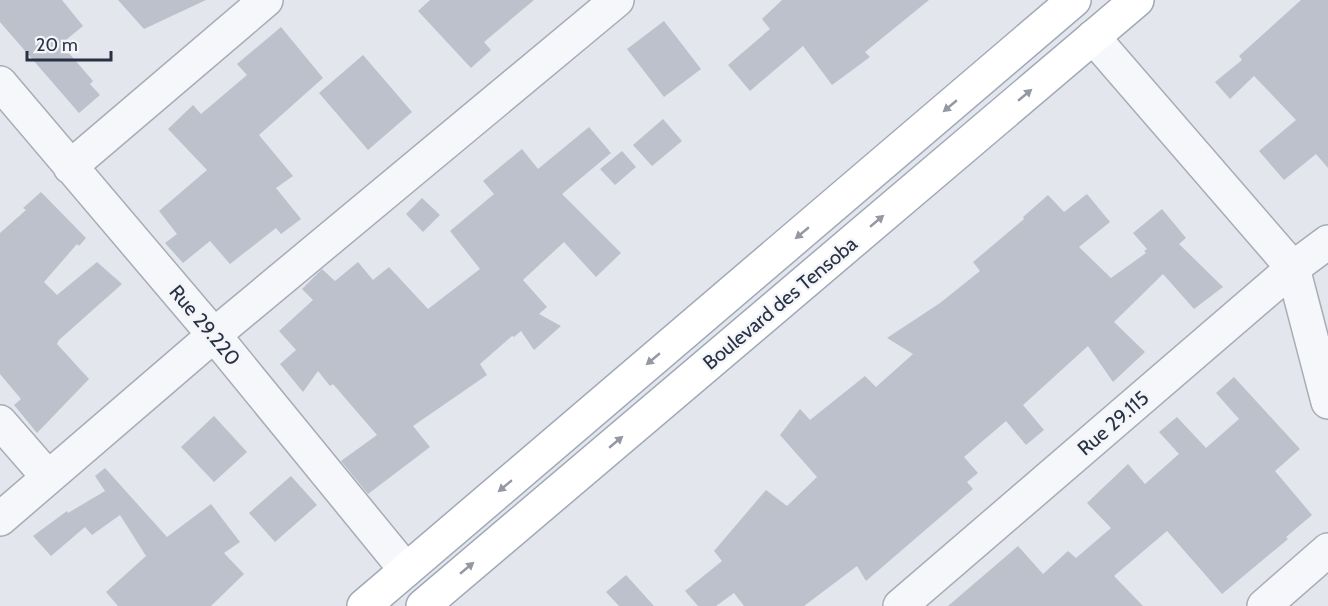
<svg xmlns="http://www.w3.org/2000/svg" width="1328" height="606" font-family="Cabin,sans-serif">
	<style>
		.building { fill: #bdc1cc }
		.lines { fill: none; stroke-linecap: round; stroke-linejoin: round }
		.minor-casing { stroke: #a7acb7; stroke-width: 36 }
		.major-casing { stroke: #a1a9b8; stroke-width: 36 }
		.minor { stroke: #f6f7fa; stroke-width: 33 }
		.major { stroke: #fff; stroke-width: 33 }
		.oneway { fill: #9498a2 }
		.labels { text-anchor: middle; stroke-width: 5; stroke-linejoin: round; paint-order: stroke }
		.street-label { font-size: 20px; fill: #293245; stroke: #f3f5f9 }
	</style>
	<rect width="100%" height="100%" fill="#e3e6ec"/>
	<path class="building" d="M0,0H62L83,26L61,44L93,81L90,84L100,95L79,113L0,22Z
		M118,0H206L144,29Z
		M430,0H534L484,42L491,50L471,68L418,11Z
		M782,0H929L865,52L870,57L832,85L803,46L750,91L728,65L770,29L762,19Z
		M1301,0H1328V168L1316,154L1284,180L1259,151L1296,120L1254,76L1230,99L1215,82L1242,60L1239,56Z
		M664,21L701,69L664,97L627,49Z
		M281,27L323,78L259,135L293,176L276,188L301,219L281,234L276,228L230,264L210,241L183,263L165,243L177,234L159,211L207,170L168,129L193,105L201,114L247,75L237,64Z
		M363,55L412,112L368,150L319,93Z
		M663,119L682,141L652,166L633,145Z
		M589,127L611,153L562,194L621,253L596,277L564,242L523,280L547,307L539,314L561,326L534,350L521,331L514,337L512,336L480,364L487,375L413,426L430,447L368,494L341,461L377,435L333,384L330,386L318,371L303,392L280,364L296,350L279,331L313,300L302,289L322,269L335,281L358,262L373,280L389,267L428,309L480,269L450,231L494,194L483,181L522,149L538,169Z
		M622,151L636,167L615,185L600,169Z
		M41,192L86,238L79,246L77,244L44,282L57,295L97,262L122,284L59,340L57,344L89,379L37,433L14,405L21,399L0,374V233L26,210L23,208Z
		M1087,194L1110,222L1079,247L1111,278L1146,253L1144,251L1147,249L1133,233L1162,209L1186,238L1179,244L1223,287L1194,309L1163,274L1114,322L1145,352L1113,382L1088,346L1023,405L1044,430L1026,445L1006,421L964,457L978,473L967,482L973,489L866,581L857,566L804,606H744L734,593L716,606H698L685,591L722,561L714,551L766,490L787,506L817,477L780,435L800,409L810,420L865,376L876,387L913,354L887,338L940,303L980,271L973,262L1024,219L1023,217L1048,195L1064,212Z
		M422,198L440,215L423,232L406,214Z
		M1234,377L1300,449L1275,471L1312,515L1286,537L1288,539L1222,594L1167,531L1114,576L1143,606H948L1018,546L1043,574L1068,551L1076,558L1111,528L1087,503L1128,464L1145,484L1179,454L1159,432L1177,417L1206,448L1239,419L1216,393Z
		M214,416L247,452L214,482L181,447Z
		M105,468L167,537L211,504L240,542L224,553L244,574L211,606H118L106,592L146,556L120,515L92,535L85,527L51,556L33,536L67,511L68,513L105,491L95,476Z
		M291,476L317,505L275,542L249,513Z
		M626,575L654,606H619L606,592Z"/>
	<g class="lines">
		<g class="minor-casing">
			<path id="minor" d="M1093,37L1293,268L1328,402
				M0,83L214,335L406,570
				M70,167L266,0
				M0,422L48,477
				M0,519L214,335L617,0
				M900,606L1293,268L1328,242
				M1264,606L1328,550"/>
		</g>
		<g class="major-casing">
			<path id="major" d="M364,606L1074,0
				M423,606L1137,0"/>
		</g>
		<use href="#minor" class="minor"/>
		<use href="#major" class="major"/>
	</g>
	<defs><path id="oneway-solid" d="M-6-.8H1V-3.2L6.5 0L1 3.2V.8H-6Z" transform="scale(1.5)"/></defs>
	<g class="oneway">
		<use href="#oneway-solid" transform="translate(1025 95) rotate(-40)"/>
		<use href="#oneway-solid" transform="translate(950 106) rotate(140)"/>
		<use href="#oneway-solid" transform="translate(877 221) rotate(-40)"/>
		<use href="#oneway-solid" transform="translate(802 233) rotate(140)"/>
		<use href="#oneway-solid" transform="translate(653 359) rotate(140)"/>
		<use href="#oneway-solid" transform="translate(616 442) rotate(-40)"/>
		<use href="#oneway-solid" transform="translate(505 486) rotate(140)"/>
		<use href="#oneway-solid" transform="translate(467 568) rotate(-40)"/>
	</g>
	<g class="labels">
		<g class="street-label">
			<text transform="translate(780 303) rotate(-40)" y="7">Boulevard des Tensoba</text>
			<text transform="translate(205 325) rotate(50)" y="7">Rue 29.220</text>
			<text transform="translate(1113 423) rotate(-41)" y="7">Rue 29.115</text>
		</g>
	</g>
	<path d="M27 51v9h84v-9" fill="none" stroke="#293245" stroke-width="3"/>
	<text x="36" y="51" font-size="18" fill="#293245" stroke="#f3f5f9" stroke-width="4.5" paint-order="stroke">20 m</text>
</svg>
